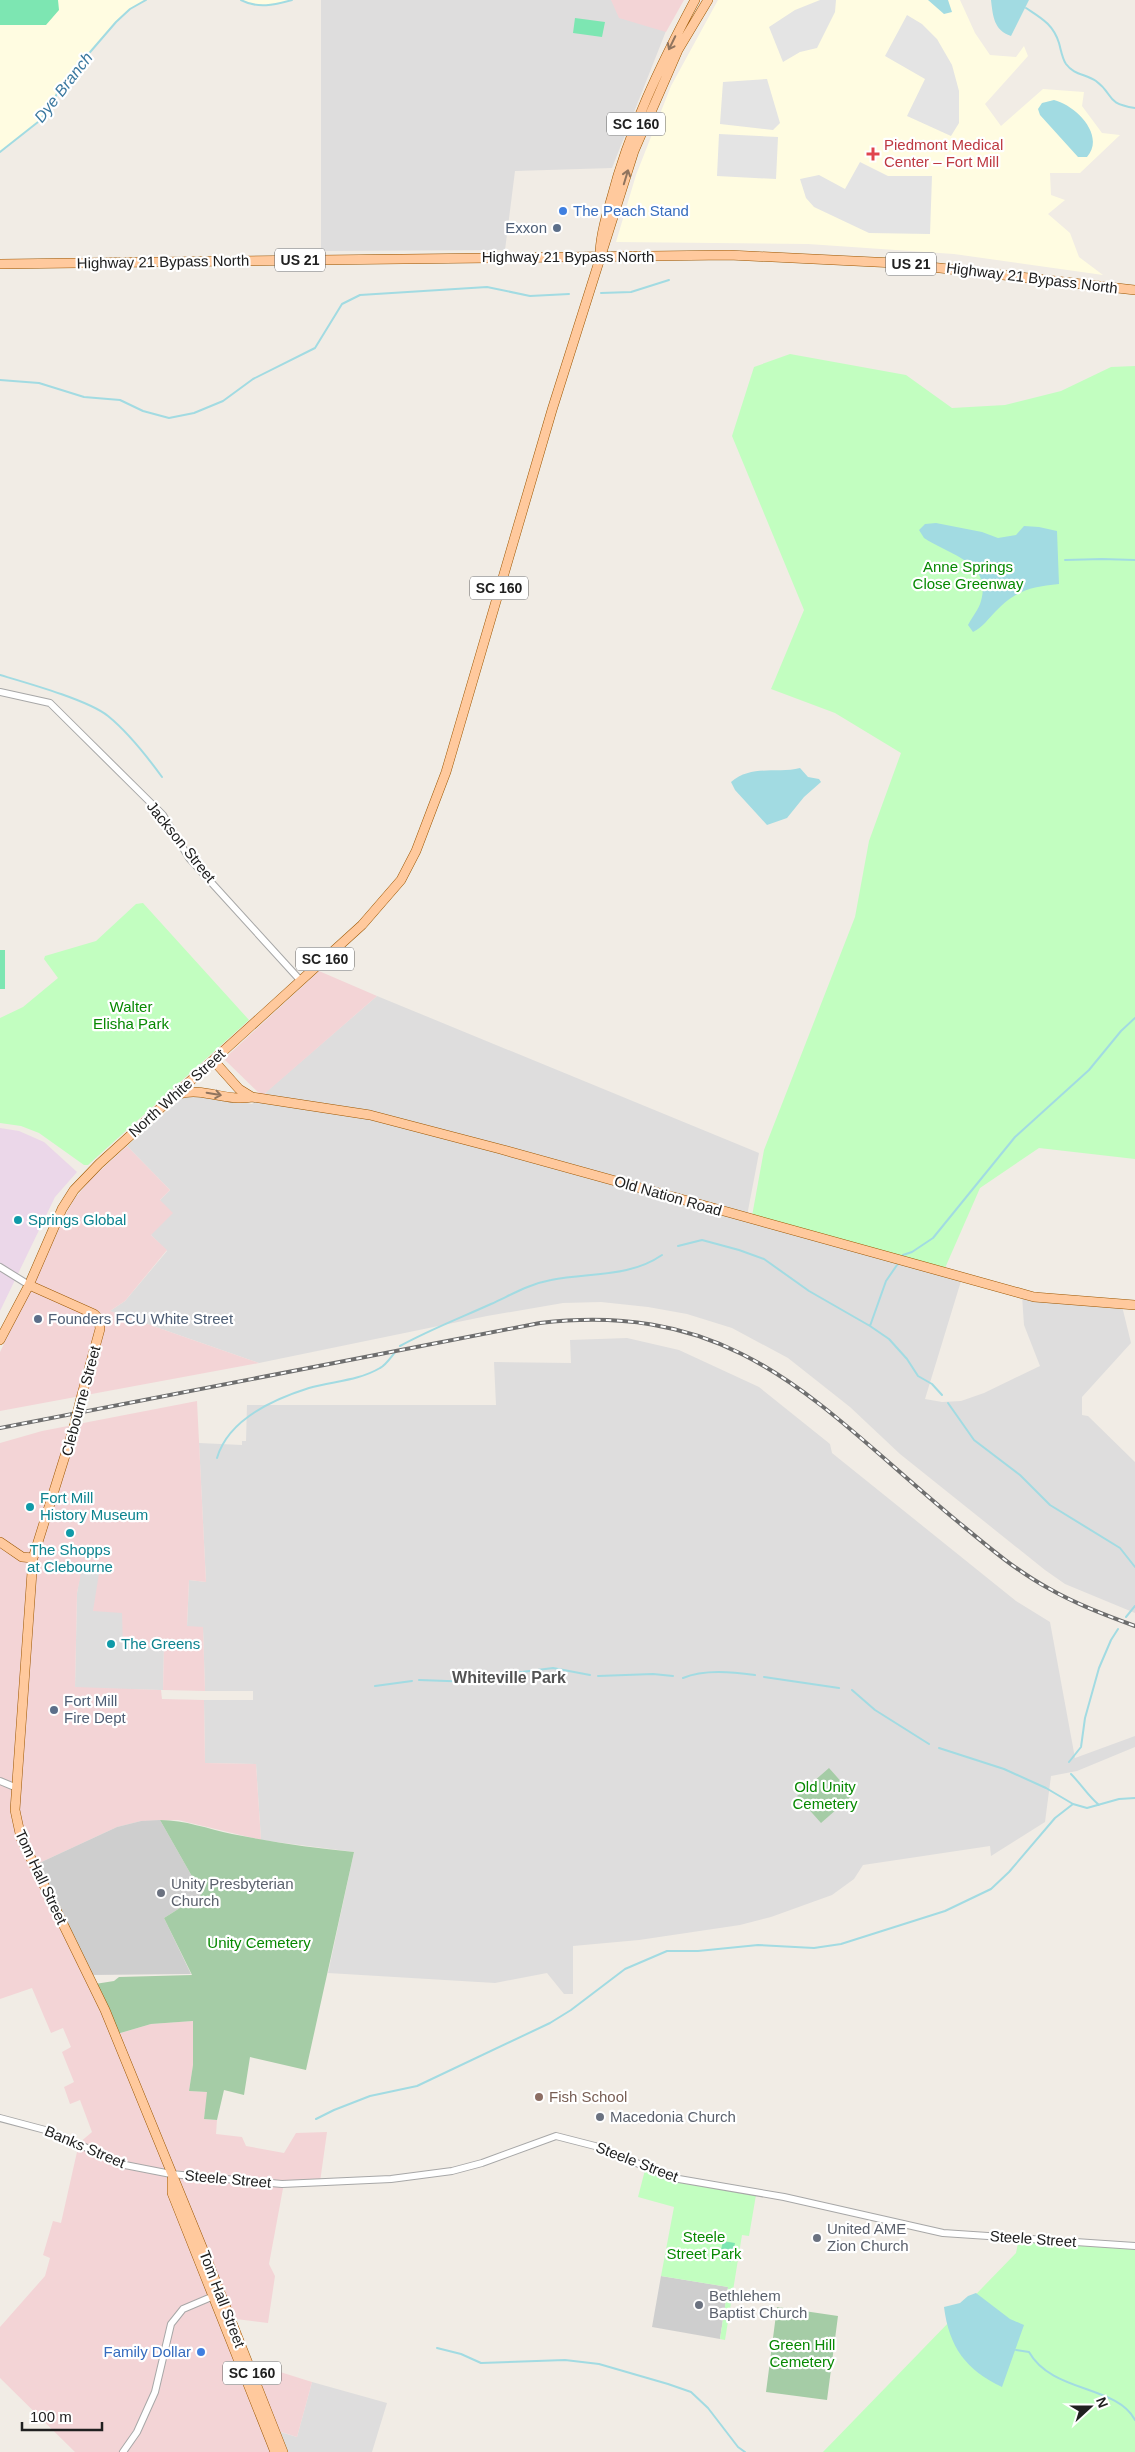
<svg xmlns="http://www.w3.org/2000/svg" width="1135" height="2452" font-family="Arial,sans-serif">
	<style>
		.residential { fill: #dedddd }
		.commercial { fill: #f3d4d6 }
		.industrial { fill: #ebd7e9 }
		.education { fill: #fffce1 }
		.religious { fill: #cecece }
		.cemetery { fill: #a5cca6 }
		.park { fill: #c2fec0 }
		.pitch { fill: #7de6b2 }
		.parking { fill: #e4e4e4 }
		.water { fill: #a2dbe2 }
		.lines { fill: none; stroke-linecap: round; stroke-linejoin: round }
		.stream { stroke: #a2dbe2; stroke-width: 2 }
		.minor-casing { stroke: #a7a7a7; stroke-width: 8 }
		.major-casing { stroke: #9c5600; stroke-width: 10 }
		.minor { stroke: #fff; stroke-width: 6 }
		.major { stroke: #ffc99d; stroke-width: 9 }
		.rail-casing { stroke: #6e6e6e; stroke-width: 4 }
		.rail { stroke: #fff; stroke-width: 2; stroke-dasharray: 5.5; stroke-linecap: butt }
		.major-bridge-casing { stroke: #9c5600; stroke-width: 10; stroke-linecap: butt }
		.major-bridge { stroke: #ffc99d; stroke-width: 9 }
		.oneway { stroke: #90745e }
		.health-dot { fill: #e0444e; stroke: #fff; stroke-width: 2 }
		.shop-dot { fill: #3f7fe0; stroke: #fff; stroke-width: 2 }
		.service-dot { fill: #5c6f8a; stroke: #fff; stroke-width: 2 }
		.culture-dot { fill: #0f9aa8; stroke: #fff; stroke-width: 2 }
		.worship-dot { fill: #6b7280; stroke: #fff; stroke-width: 2 }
		.education-dot { fill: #8d6e63; stroke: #fff; stroke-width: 2 }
		.labels { text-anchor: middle; stroke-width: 4.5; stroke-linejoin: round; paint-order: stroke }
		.shield { fill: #fff; stroke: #636363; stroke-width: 1 }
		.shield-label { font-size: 14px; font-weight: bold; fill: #202020 }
		.health-label { font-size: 15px; fill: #be3a42; stroke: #fff; text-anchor: start }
		.shop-label { font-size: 15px; fill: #366cbe; stroke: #fff; text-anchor: start }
		.service-label { font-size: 15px; fill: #4e5e75; stroke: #fff; text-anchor: start }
		.street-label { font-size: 15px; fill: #202020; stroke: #fff }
		.park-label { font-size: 15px; fill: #078902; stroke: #fff }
		.culture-label { font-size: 15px; fill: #0d838f; stroke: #fff; text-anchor: start }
		.worship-label { font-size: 15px; fill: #5b616d; stroke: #fff; text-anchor: start }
		.education-label { font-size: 15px; fill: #785e54; stroke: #fff; text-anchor: start }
		.water-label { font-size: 16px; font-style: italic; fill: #3c79a0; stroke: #fff }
		.neighbourhood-label { font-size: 16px; font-weight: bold; fill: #535353; stroke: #fff }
	</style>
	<rect width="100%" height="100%" fill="#f1ece5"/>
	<path class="residential" d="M321,0H611L666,31L612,168L515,171L505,250L321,251Z
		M377,996L759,1153L746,1221L961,1281L925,1399L942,1402L961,1401L984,1393L1040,1366L1024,1325L1022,1296L1122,1306L1131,1343L1082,1397V1415L1088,1416L1135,1462V1613L1065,1584L1045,1570L900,1454L850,1407L788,1358L732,1328L687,1314L648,1307L601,1302L563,1303L487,1316L259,1363L110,1311L125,1301L167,1251L151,1235L160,1200L170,1190L127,1146L188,1093L252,1104Z
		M627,1338L679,1350L759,1387L830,1444L832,1453L1016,1601L1050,1622L1075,1758L1135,1736V1747L1077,1771L1051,1776L1045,1822L991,1856L990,1846L863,1865L854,1879L832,1895L771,1917L740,1925L639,1940L573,1946V1994H564L547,1973L495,1983L328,1973L354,1852L261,1840L256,1764L205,1763L204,1700H253V1691H205L203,1628L187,1627L189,1580L206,1582L199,1443L242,1445V1441H246L247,1405H496L494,1362L571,1363L570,1340Z
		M82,1564L100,1567L122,1613L164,1647L163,1690L75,1688L77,1593Z
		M312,2382L387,2403L372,2452H285L277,2431L297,2437Z"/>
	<path class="commercial" d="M611,0H684L666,32L619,18Z
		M319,971L377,996L262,1096L224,1059Z
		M127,1146L170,1190L160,1200L173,1213L151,1235L167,1250L125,1301L110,1311L259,1363L0,1411V1352L68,1210L75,1198L92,1178Z
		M197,1401L206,1582L189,1580L187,1626L203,1627L205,1691L163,1690L164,1647H123L122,1613L93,1611L100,1567L83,1564L77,1593L75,1687L161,1690L162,1699L204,1700L205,1763L256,1764L261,1840L178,1820L141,1821L117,1827L35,1865L19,1829L18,1790L16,1789L14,1818L20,1840L97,1995L114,2035L151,2024L193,2021V2065L189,2091L208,2092L204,2119L217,2120L216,2134L242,2137L246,2146L284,2153L296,2133L327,2132L320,2182L284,2183L269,2264L275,2276L268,2323L228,2318L245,2361L312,2382L297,2437L272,2429L269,2431L278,2452H75L0,2378V2327L45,2276L50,2258L43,2255L53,2221L61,2223L79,2143L92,2132L80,2100L70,2104L64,2087L74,2082L62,2052L71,2047L63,2028L51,2033L32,1988L0,1999V1443L42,1431Z"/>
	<path class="industrial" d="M0,1128L19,1131L44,1142L77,1172L55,1197L0,1311Z"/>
	<path class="education" d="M0,0H146L130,9L116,22L60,87L51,106L38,122L0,152Z
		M241,0H292L270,6L251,5Z
		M718,0H960L975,33L990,55L1016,57L1024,46L1028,56L985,104L1001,126L1043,89L1084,92L1082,106L1102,133L1120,135L1080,173H1050L1051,195L1065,200L1048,214L1070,233L1079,257L1103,275L954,254L808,244L616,242L636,175L671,86Z"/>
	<path class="religious" d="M160,1820L202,1894L164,1918L191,1974L90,1975L35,1865L117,1827L141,1821Z
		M661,2276L728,2287L720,2339L652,2327Z"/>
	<path class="cemetery" d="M829,1768L853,1795L821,1823L797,1796Z
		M160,1820C185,1820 208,1829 232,1834C272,1842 313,1848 354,1852L306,2070L250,2057L244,2095L224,2090L217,2120L204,2119L207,2092L189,2091L193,2065V2021L151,2024L117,2034L95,1984L114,1981L119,1977L192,1975L164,1918L202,1894Z
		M777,2307L838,2316L827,2400L766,2392Z"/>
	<path class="park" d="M790,354L906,375L952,408L1005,405L1061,391L1111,367L1135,366V1159L1039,1148L980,1188L945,1268L752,1216L764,1150L855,917L869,841L901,753L835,713L771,689L804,610L732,436L754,367Z
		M143,903L249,1020L88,1165H84L39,1133L21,1126L0,1123V1018L23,1007L58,978L44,959L45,956L96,941L136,904Z
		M645,2170L665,2178L756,2195L749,2236L742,2235L725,2340L720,2339L728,2287L661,2276L674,2207L638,2197Z
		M1019,2238L1135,2246V2452H823L1016,2253Z"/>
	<path class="pitch" d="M0,0H58L59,10L46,25H0Z
		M575,18L605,22L602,37L573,33Z
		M0,950H5V989H0Z
		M723,2241L735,2243L731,2262L719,2259Z"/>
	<path class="parking" d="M820,0H836L835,12L817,48L800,52L783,62L769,27L795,10Z
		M907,15L922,24L937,39L952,65L959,91V123L951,136L907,116L925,79L885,56Z
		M767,79L780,123L773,130L720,124L723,82Z
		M719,134L778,137L776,179L717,176Z
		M860,162L888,176H932L930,234L869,233L814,207L806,198L800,179L819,175L845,189Z"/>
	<path class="water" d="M928,0H948L952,12L944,14Z
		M991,0H1029L1011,36C994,30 993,17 991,0Z
		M1054,100C1075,105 1106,135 1087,157H1078L1040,115L1038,109L1042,103Z
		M936,523L982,532L998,538L1016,535L1024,526L1039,527L1057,531L1059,584C1031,587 1016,590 996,611C988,619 983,627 973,632L968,625C972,617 979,609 981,601C992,562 949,555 924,538L919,530L925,524Z
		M800,768L808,777L819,779L821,782L804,797L787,818L767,825L735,790L731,782C752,764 777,774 800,768Z
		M976,2293L1010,2319L1024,2325L1002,2387C966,2370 949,2347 944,2307L960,2303L968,2296Z"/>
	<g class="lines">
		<path class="stream" d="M241,0C258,9 274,5 292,0
			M1026,8C1041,18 1053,24 1059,43C1061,50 1062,58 1066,64C1074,75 1086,74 1096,81C1115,95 1104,103 1135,108
			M0,152L38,122L51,106L60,87L116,22L130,9L146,0
			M601,293L631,292L669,280
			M0,380L39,383L84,397L120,400L143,411L169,418L194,413L223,401L253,379L315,348L342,304L360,295L487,287L530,296L569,294
			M1065,560L1102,559L1135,560
			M0,675C27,683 88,700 108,716C129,733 146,755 162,777
			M678,1246L702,1240L739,1250L764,1259L809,1291L870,1326L889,1339L907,1359L918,1376L932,1384L942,1395
			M903,1255L912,1252L933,1238L1015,1137L1089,1070L1121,1031L1135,1018
			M870,1326L886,1281L897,1265
			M400,1346C429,1330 460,1318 491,1304C511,1295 529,1284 551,1280C589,1272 629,1278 662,1255
			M948,1403L974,1440L1020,1475L1050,1505L1120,1548L1135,1567
			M217,1458C228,1420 274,1399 309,1388C333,1381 358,1381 380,1368C386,1365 391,1357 396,1351
			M1126,1617L1135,1606
			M514,1673L553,1668L590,1675
			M598,1676L653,1674L673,1676
			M764,1677L839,1688
			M683,1678C704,1669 733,1672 755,1675
			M419,1680L475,1682L506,1675
			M375,1686L412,1681
			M852,1690L875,1710L929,1744
			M939,1748L1004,1769L1046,1788L1073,1804L1087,1808L1119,1799L1135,1798
			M1069,1762L1081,1747L1085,1718L1099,1668L1111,1640L1118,1629
			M1071,1774C1081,1784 1088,1796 1099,1805
			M316,2119L334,2110L370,2096L417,2086L550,2023L571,2010L625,1969L667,1951H698L758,1945L814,1948L841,1944L945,1911L991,1889L1009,1872L1055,1818L1073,1804
			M437,2348L461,2354L481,2363L565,2360L599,2364L668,2384L691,2392L708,2408L738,2447L745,2452
			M1016,2350L1029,2352C1052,2393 1117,2385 1135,2420"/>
		<g class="minor-casing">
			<path id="minor" d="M0,692L50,703L163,815L189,858L300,980
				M0,1267L29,1285
				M0,1781L17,1788
				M0,2118L49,2131L125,2165L171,2174L282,2184L391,2179L452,2171L482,2163L556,2136L595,2146L673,2178L784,2197L943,2233L1135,2246
				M123,2452L137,2432L155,2392L171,2324L183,2309L216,2295"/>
		</g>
		<g class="major-casing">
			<path id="major" d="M600,252C601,234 606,217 611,200C629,130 661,64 695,0
				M0,264L729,255L895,263L1135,290
				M214,1061L239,1089L252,1097L370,1115L500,1149L1034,1297L1135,1305
				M179,1094C203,1087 227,1102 252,1097
				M29,1285L94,1314L99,1319L100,1329L81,1398
				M0,1340L29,1285L62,1209L74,1190L99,1164L362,925L401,880L416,851L446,772L552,410L634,151L678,50L708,0
				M74,1427L33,1558L15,1810L21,1838L105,2010L206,2257L283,2452
				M0,1542L22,1557L33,1558
				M172,2179V2193L275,2452"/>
		</g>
		<use href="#minor" class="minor"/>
		<use href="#major" class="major"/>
		<g class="rail-casing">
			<path id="rail" d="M0,1428L540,1323C739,1300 818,1406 957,1521C986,1545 1015,1570 1048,1588C1076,1604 1105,1615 1135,1626"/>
		</g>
		<use href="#rail" class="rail"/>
		<g class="major-bridge-casing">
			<path id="major-bridge" d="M74,1427L81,1398"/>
		</g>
		<use href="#major-bridge" class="major-bridge"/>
	</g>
	<defs><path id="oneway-shaft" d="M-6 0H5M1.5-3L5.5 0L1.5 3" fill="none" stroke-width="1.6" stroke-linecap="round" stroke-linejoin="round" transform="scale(1.25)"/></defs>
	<g class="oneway">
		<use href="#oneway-shaft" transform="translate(672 43) rotate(116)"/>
		<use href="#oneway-shaft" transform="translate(626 177) rotate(-73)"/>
		<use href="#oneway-shaft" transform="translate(214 1094) rotate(10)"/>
	</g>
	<path class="health-dot" d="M870.5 146.5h5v5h5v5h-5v5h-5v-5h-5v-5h5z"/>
	<g class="shop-dot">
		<circle cx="563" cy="211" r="5"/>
		<circle cx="201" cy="2352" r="5"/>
	</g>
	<g class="service-dot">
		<circle cx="557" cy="228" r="5"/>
		<circle cx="38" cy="1319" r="5"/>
		<circle cx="54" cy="1710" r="5"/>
	</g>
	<g class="culture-dot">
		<circle cx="18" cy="1220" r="5"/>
		<circle cx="30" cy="1507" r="5"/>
		<circle cx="70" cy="1533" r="5"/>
		<circle cx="111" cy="1644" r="5"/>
	</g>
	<g class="worship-dot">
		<circle cx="161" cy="1893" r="5"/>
		<circle cx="600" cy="2117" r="5"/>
		<circle cx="817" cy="2238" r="5"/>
		<circle cx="699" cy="2305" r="5"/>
	</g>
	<circle class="education-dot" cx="539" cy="2097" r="5"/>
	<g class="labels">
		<g class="shield">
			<rect x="607" y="112.5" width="58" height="23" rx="4"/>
			<rect x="275" y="248.5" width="50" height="23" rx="4"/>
			<rect x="886" y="252.5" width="50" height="23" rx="4"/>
			<rect x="470" y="576.5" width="58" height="23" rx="4"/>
			<rect x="296" y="947.5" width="58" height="23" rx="4"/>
			<rect x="223" y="2361.5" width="58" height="23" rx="4"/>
		</g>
		<g class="shield-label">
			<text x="636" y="129">SC 160</text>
			<text x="300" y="265">US 21</text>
			<text x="911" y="269">US 21</text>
			<text x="499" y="593">SC 160</text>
			<text x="325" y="964">SC 160</text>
			<text x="252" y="2378">SC 160</text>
		</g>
		<g class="health-label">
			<text x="884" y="150">Piedmont Medical<tspan x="884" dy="17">Center – Fort Mill</tspan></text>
		</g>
		<g class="shop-label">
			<text x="573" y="216">The Peach Stand</text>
			<text x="191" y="2357" text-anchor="end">Family Dollar</text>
		</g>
		<g class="service-label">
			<text x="547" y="233" text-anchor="end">Exxon</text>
			<text x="48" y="1324">Founders FCU White Street</text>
			<text x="64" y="1706">Fort Mill<tspan x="64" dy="17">Fire Dept</tspan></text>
		</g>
		<g class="street-label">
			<text x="568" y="262">Highway 21 Bypass North</text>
			<text transform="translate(163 262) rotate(-1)" y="5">Highway 21 Bypass North</text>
			<text transform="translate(1032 278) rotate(7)" y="5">Highway 21 Bypass North</text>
			<text transform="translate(181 842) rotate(51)" y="5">Jackson Street</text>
			<text transform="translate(177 1093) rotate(-42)" y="5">North White Street</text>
			<text transform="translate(668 1196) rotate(16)" y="5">Old Nation Road</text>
			<text transform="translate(81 1401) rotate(-75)" y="5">Clebourne Street</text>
			<text transform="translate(41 1877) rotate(65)" y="5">Tom Hall Street</text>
			<text transform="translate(85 2147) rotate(23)" y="5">Banks Street</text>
			<text transform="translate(637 2162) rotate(21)" y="5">Steele Street</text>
			<text transform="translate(228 2179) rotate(5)" y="5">Steele Street</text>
			<text transform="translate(1033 2239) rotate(4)" y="5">Steele Street</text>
			<text transform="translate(222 2299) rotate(69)" y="5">Tom Hall Street</text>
		</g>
		<g class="park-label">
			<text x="968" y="572">Anne Springs<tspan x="968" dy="17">Close Greenway</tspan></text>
			<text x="131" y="1012">Walter<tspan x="131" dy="17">Elisha Park</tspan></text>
			<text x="825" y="1792">Old Unity<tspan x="825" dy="17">Cemetery</tspan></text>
			<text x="259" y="1948">Unity Cemetery</text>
			<text x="704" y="2242">Steele<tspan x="704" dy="17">Street Park</tspan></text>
			<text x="802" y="2350">Green Hill<tspan x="802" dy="17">Cemetery</tspan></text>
		</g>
		<g class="culture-label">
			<text x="28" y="1225">Springs Global</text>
			<text x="40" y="1503">Fort Mill<tspan x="40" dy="17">History Museum</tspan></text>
			<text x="70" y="1555" text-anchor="middle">The Shopps<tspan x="70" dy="17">at Clebourne</tspan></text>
			<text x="121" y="1649">The Greens</text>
		</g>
		<g class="worship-label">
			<text x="171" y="1889">Unity Presbyterian<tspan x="171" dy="17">Church</tspan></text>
			<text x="610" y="2122">Macedonia Church</text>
			<text x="827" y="2234">United AME<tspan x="827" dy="17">Zion Church</tspan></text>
			<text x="709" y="2301">Bethlehem<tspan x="709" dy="17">Baptist Church</tspan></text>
		</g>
		<g class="education-label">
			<text x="549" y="2102">Fish School</text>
		</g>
		<g class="water-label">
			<text transform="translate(63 87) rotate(-52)" y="6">Dye Branch</text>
		</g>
		<g class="neighbourhood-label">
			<text x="509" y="1683">Whiteville Park</text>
		</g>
	</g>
	<g transform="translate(1090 2407) rotate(69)" stroke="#ffffff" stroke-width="4" paint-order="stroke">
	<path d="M0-4L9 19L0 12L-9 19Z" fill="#202020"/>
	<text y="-8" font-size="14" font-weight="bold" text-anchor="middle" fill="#202020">N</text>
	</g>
	<path d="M22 2422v8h80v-8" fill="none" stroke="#202020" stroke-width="2.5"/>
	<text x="30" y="2422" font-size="15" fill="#202020" stroke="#ffffff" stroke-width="4" paint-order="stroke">100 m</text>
</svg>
